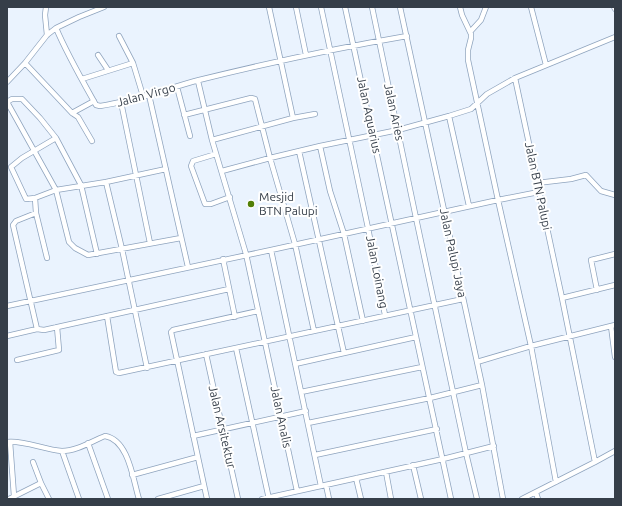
<svg xmlns="http://www.w3.org/2000/svg" width="622" height="506" font-family="Ubuntu,sans-serif">
	<style>
		.lines { fill: none; stroke-linecap: round; stroke-linejoin: round }
		.minor-casing { stroke: #8fa4be; stroke-width: 6 }
		.minor { stroke: #fff; stroke-width: 4.5 }
		.poi-dot { fill: #527f06; stroke: #fff; stroke-width: 1.5 }
		.labels { text-anchor: middle; stroke-width: 4; stroke-linejoin: round; paint-order: stroke }
		.street-label { font-size: 12px; fill: #353e49; stroke: #fff }
		.poi-label { font-size: 12px; fill: #353e49; stroke: #fff; text-anchor: start }
	</style>
	<rect width="100%" height="100%" fill="#eaf3fe"/>
	<g class="lines">
		<g class="minor-casing">
			<path id="minor" d="M46,7L45,15L47,35
				M269,7L293,118
				M296,7L306,55
				M321,7L368,228L385,315
				M345,7L451,499
				M372,7L416,218L466,453L477,499
				M400,7L482,385L503,499
				M460,7L462,15L471,34V38L468,50V60L498,200L531,346L556,482
				M531,7L546,65
				M614,7L615,9
				M56,28C67,54 82,80 96,105L100,106C134,101 166,89 199,80C268,63 337,48 407,36
				M470,32L481,20L486,7
				M119,36L133,63
				M98,55L108,70
				M25,63L72,113
				M515,78L562,298L595,462L615,451
				M82,79L133,63L143,96
				M198,81L212,140
				M7,82L25,63L47,35L56,28L79,17L104,7
				M177,87L190,136
				M149,95L188,267
				M7,102L56,190L69,242L75,248L88,255L181,238
				M7,102L12,99H22L40,118L56,138L81,185L97,254
				M121,102L150,243
				M184,115L251,98L255,99L270,158L295,244L314,331
				M449,116L469,206
				M92,141L78,117L72,113L94,101
				M320,146L330,191L344,234L363,321
				M299,151L344,353
				M216,154L193,161L191,166L205,204H211L230,197
				M222,171L270,158L320,146L398,130L449,116L471,109L487,94L515,78L615,37
				M106,182L122,249L147,368
				M537,183L571,179L586,175L601,191L615,195
				M35,198L26,199L11,167L22,158L56,138
				M36,213L16,221L13,225L37,329L44,330L229,289
				M271,250L321,486
				M47,258L36,213L35,198L56,190L106,182L166,169
				M223,259L235,317
				M597,290L591,260L615,254
				M562,298L615,285
				M7,306L271,250L498,200L539,192
				M107,316L116,372L119,373L463,299
				M611,326L615,357
				M7,336L37,329
				M236,348L269,499
				M206,354L238,499
				M17,360L59,350L57,327
				M477,362L531,346L615,325
				M295,364L416,337
				M301,392L422,367
				M308,423L430,398L482,385
				M193,436L306,411
				M7,442C25,440 44,450 62,451C77,451 92,441 105,436C129,440 133,480 139,499
				M10,442L14,496
				M88,443L108,499
				M62,451L79,499
				M315,455L437,429
				M33,462L41,483
				M413,465L421,499
				M386,472L391,499
				M132,475L198,457
				M356,478L361,499
				M326,485L329,499
				M297,491L246,254L212,140L293,118L315,114
				M536,493L538,499
				M9,499L41,483L49,499
				M158,499L204,486
				M207,499L171,332L173,330L258,311
				M262,499L443,459L494,446
				M522,499L595,462"/>
		</g>
		<use href="#minor" class="minor"/>
	</g>
	<circle class="poi-dot" cx="251" cy="204" r="4"/>
	<g class="labels">
		<g class="street-label">
			<text transform="translate(146 95) rotate(-15)" y="4">Jalan Virgo</text>
			<text transform="translate(394 112) rotate(78)" y="4">Jalan Aries</text>
			<text transform="translate(369 115) rotate(78)" y="4">Jalan Aquarius</text>
			<text transform="translate(538 186) rotate(78)" y="4">Jalan BTN Palupi</text>
			<text transform="translate(453 253) rotate(78)" y="4">Jalan Palupi Jaya</text>
			<text transform="translate(377 272) rotate(79)" y="4">Jalan Loinang</text>
			<text transform="translate(281 417) rotate(78)" y="4">Jalan Analis</text>
			<text transform="translate(222 427) rotate(77)" y="4">Jalan Arsitektur</text>
		</g>
		<g class="poi-label">
			<text x="259" y="201">Mesjid<tspan x="259" dy="14">BTN Palupi</tspan></text>
		</g>
	</g>
	<rect width="622" height="506" fill="none" stroke="#353e49" stroke-width="16"/>
</svg>
